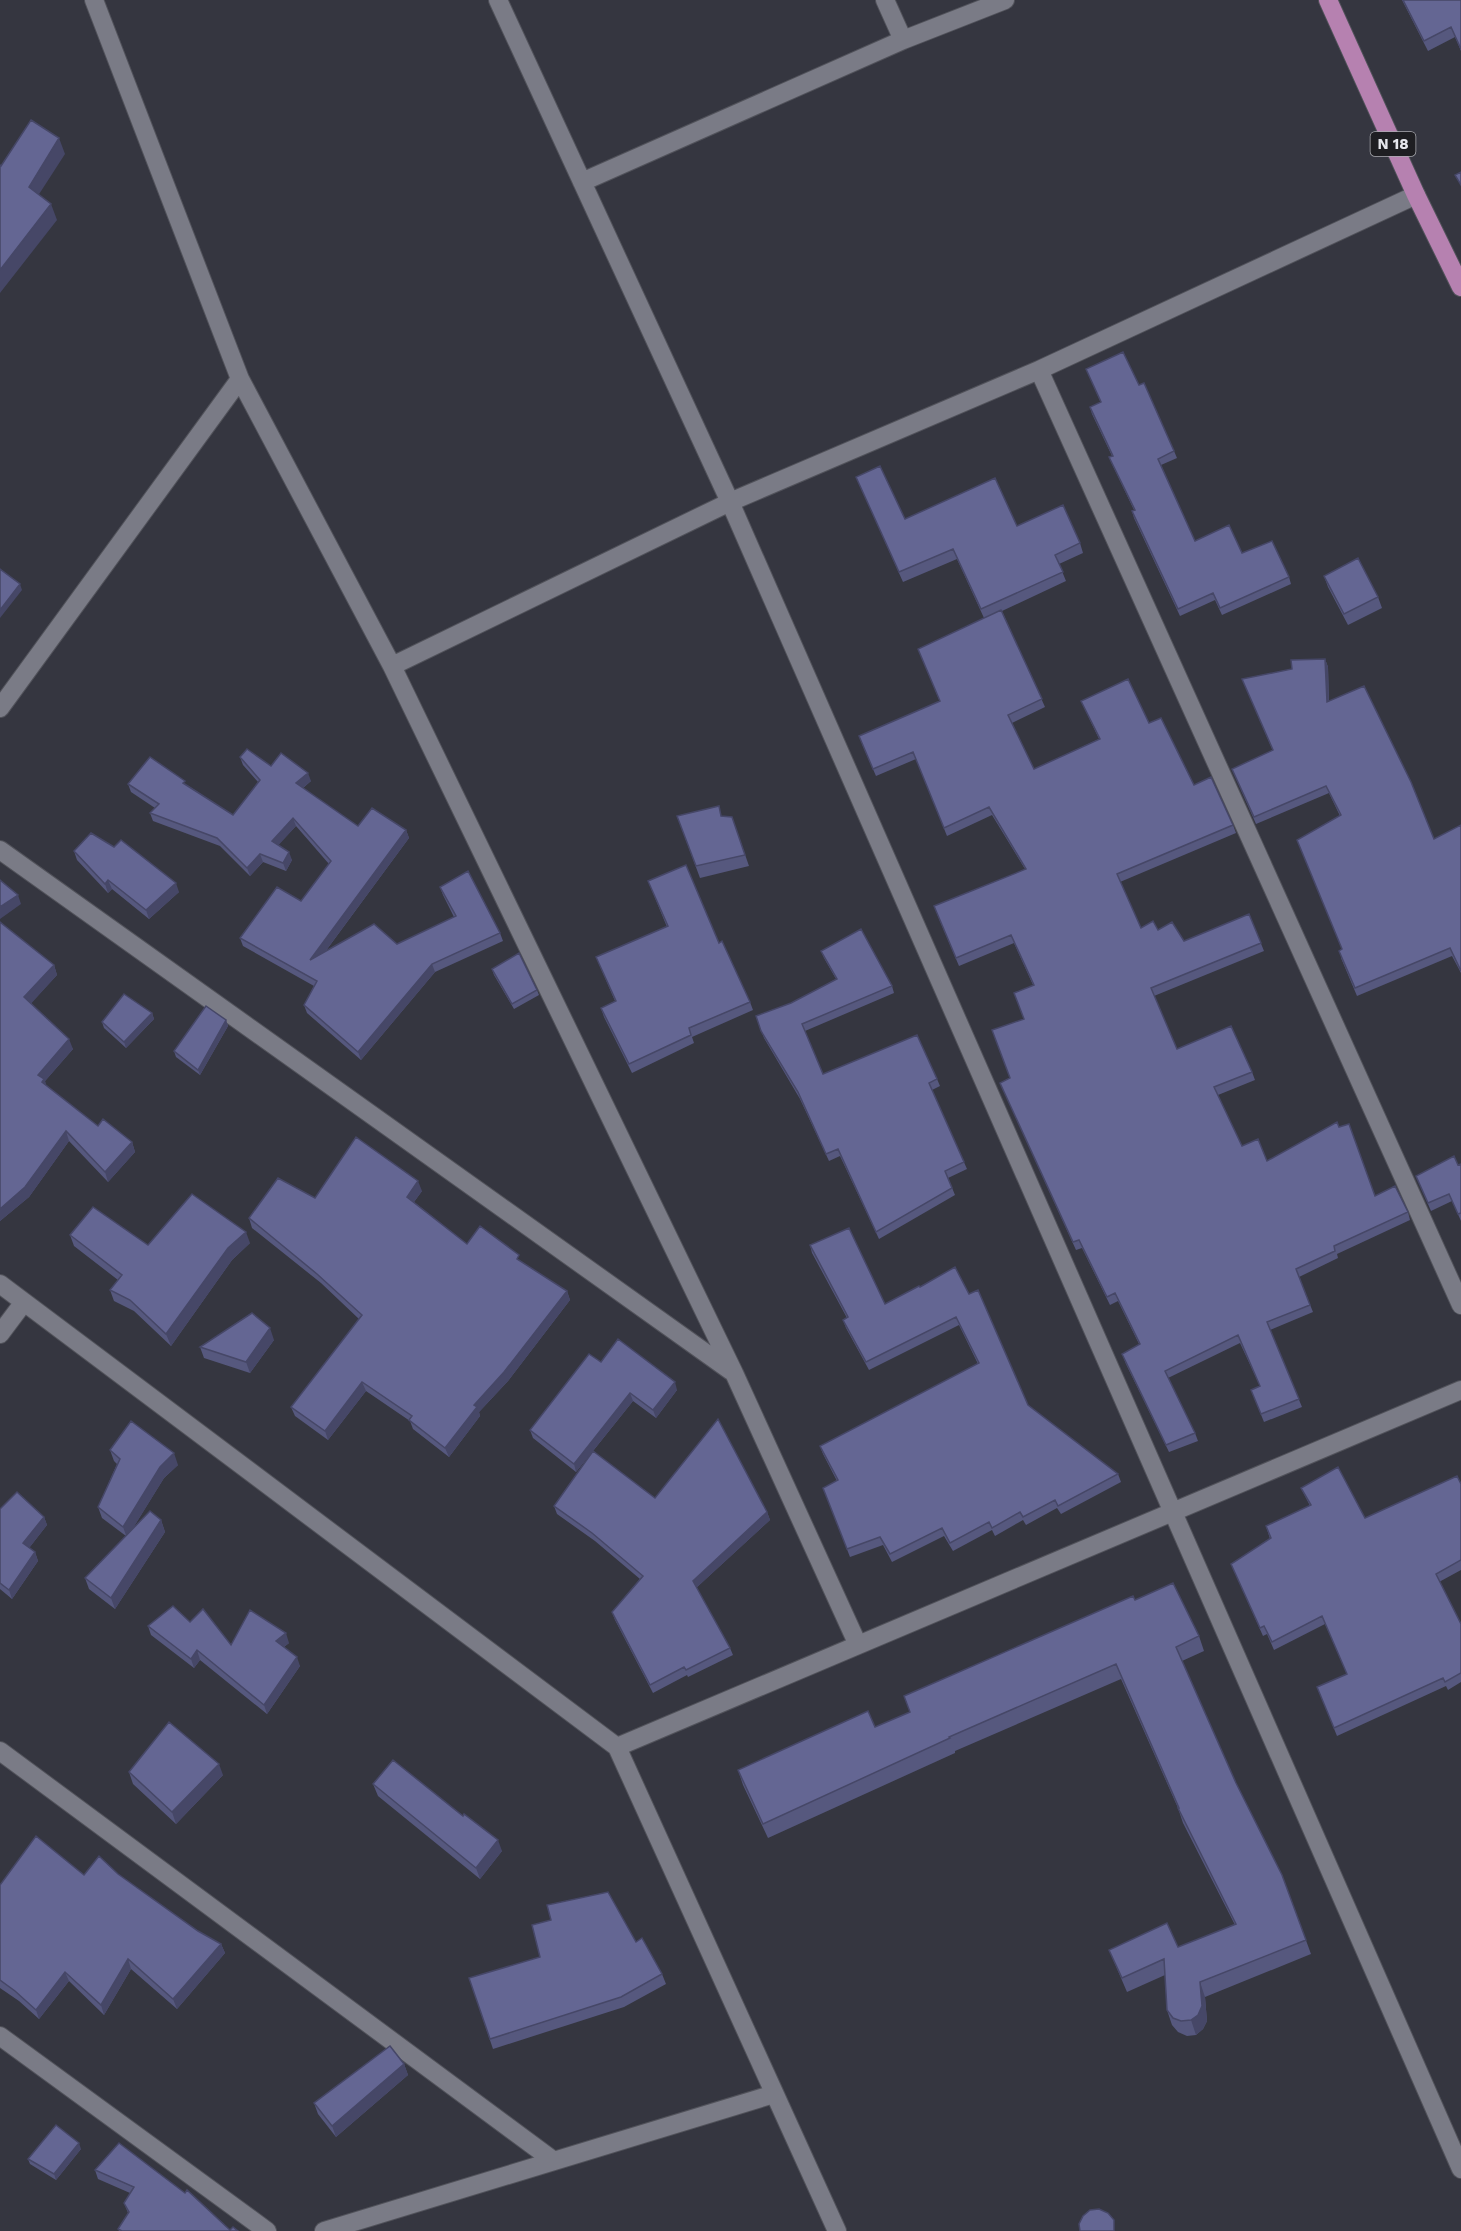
<svg xmlns="http://www.w3.org/2000/svg" width="1461" height="2231" font-family="'Work Sans',sans-serif">
	<style>
		.lines { fill: none; stroke-linecap: round; stroke-linejoin: round }
		.street-casing { stroke: #51525a; stroke-width: 20 }
		.primary-casing { stroke: #51525a; stroke-width: 20 }
		.street { stroke: #7a7b86; stroke-width: 18 }
		.primary { stroke: #b681b0; stroke-width: 18 }
		.wall { fill: #56587e }
		.shaded-wall { fill: #464767 }
		.building { fill: #646693; stroke: #464767; stroke-width: 1.5 }
		.labels { text-anchor: middle; stroke-width: 5; stroke-linejoin: round; paint-order: stroke }
		.shield { fill: #1e1e22; stroke: #aaabb0; stroke-width: 1.5 }
		.shield-label { font-size: 15px; font-weight: bold; fill: #e6e7ed }
	</style>
	<rect width="100%" height="100%" fill="#353640"/>
	<g class="lines">
		<g class="street-casing">
			<path id="street" d="M94,0L240,379L392,666L734,1373L858,1645
				M498,0L730,502L1461,2169
				M885,0L903,40
				M582,182L903,40L1005,0
				M1039,370L1461,1305
				M392,666L730,502L1039,370L1416,195
				M0,708L240,379
				M0,850L731,1371
				M0,1284L617,1747L837,2231
				M0,1334L24,1302
				M617,1747L1461,1390
				M0,1751L554,2161
				M0,2036L267,2231
				M324,2231L774,2094"/>
		</g>
		<g class="primary-casing">
			<path id="primary" d="M1328,0L1416,195L1461,287"/>
		</g>
		<use href="#street" class="street"/>
		<use href="#primary" class="primary"/>
	</g>
	<path class="wall" d="M1402,0H1461V51L1455,37L1428,51Z
		M1086,369L1139,385L1174,451L1177,458L1161,465L1195,541L1242,553L1289,577L1291,584L1222,615L1215,600L1180,616L1134,518L1132,511L1134,510L1112,464L1109,457L1112,456L1092,414L1090,407L1101,403Z
		M856,477L905,519L1017,526L1080,543L1083,553L1059,564L1066,581L1002,611L1045,707L1012,723L1034,769L1099,739L1081,701L1149,723L1194,785L1233,825L1236,833L1120,882L1141,928L1158,930L1184,941L1249,914L1264,951L1154,996L1177,1049L1252,1072L1255,1080L1218,1095L1242,1146L1267,1161L1339,1127L1375,1196L1408,1212L1410,1220L1337,1254L1338,1258L1299,1277L1313,1312L1270,1330L1302,1407L1264,1422L1251,1390L1260,1386L1240,1343L1168,1378L1195,1433L1198,1441L1169,1452L1126,1364L1123,1356L1139,1344L1118,1301L1110,1305L1082,1248L1076,1250L1000,1083L1010,1078L1024,1019L1033,985L1014,943L959,966L937,914L1025,869L992,815L947,836L916,759L876,776L862,744L940,702L918,649L984,618L957,559L903,582Z
		M1324,576L1378,597L1382,608L1348,625L1328,587Z
		M1325,659L1328,667L1329,701L1434,839L1461,825V973L1452,956L1357,996L1341,958L1342,949L1340,816L1329,793L1256,824L1235,776L1232,769L1273,751L1242,679L1292,669Z
		M240,757L271,766L311,781L303,788L358,826L406,830L409,838L325,952L397,944L454,917L443,895L440,887L500,933L503,941L435,972L361,1060L307,1013L304,1005L314,986L243,946L240,938L301,901L329,864L296,826L278,845L292,860L286,871L263,862L250,876L220,846L153,821L150,813L155,808L131,792L128,784L187,785L233,815L258,782L243,765Z
		M677,816H723L732,817L749,866L700,878Z
		M74,851L179,892L149,919L112,889L108,893L77,860Z
		M648,881L719,943L750,1002L753,1010L692,1037L694,1043L632,1073L604,1017L601,1008L615,1001L596,957L667,927Z
		M0,922L54,965L57,975L31,1003L73,1049L45,1081L46,1086L98,1126L132,1142L135,1152L108,1182L69,1141L29,1197L0,1221Z
		M821,951L892,986L894,993L805,1031L823,1074L937,1079L940,1086L932,1090L967,1169L948,1178L955,1195L879,1239L840,1156L829,1161L800,1099L764,1038L756,1016L791,1003L836,979L824,958Z
		M492,969L537,990L539,995L514,1009L494,975Z
		M152,1013L154,1019L126,1048L104,1028L102,1022Z
		M226,1020L228,1026L200,1075L176,1057L174,1051Z
		M1461,1164V1221L1452,1201L1431,1211L1416,1176Z
		M422,1191L414,1202L467,1244L521,1262L567,1291L570,1300L508,1381L479,1412L480,1416L449,1457L413,1429L410,1421L366,1391L328,1440L295,1416L291,1407L359,1319L321,1283L252,1228L249,1218L315,1198Z
		M70,1235L148,1245L250,1243L232,1260L171,1346L134,1311L114,1301L110,1290L118,1280L74,1246Z
		M810,1245L885,1304L920,1287L955,1267L1028,1405L1118,1474L1121,1482L1061,1514L1057,1508L1026,1525L1023,1520L995,1536L992,1530L953,1551L944,1536L892,1562L883,1545L850,1557L823,1488L837,1481L823,1454L820,1446L978,1364L959,1325L869,1370L846,1328L843,1320L847,1318L812,1253Z
		M274,1340L250,1373L204,1358L200,1347Z
		M601,1362L677,1390L656,1418L633,1401L593,1451L655,1498L767,1512L770,1520L696,1588L730,1648L733,1655L688,1677L687,1675L653,1693L615,1620L612,1612L640,1579L595,1541L557,1514L554,1506L592,1452L576,1472L533,1438L530,1430Z
		M110,1450L178,1465L164,1478L133,1528L161,1520L165,1532L115,1609L89,1589L85,1578L126,1536L102,1518L98,1507L117,1464L114,1461Z
		M1461,1484V1570L1439,1582L1461,1624V1682L1448,1690L1446,1686L1337,1736L1317,1687L1347,1674L1325,1624L1274,1650L1267,1634L1263,1636L1231,1564L1270,1539L1266,1526L1310,1506L1301,1488L1365,1518Z
		M0,1509L44,1517L47,1525L29,1548L35,1552L38,1561L12,1599L0,1589Z
		M1135,1600L1199,1636L1204,1651L1182,1661L1236,1783L1282,1875L1311,1954L1205,1997L1207,2021L1203,2029L1196,2035L1187,2036L1178,2032L1172,2025L1167,2010L1165,1975L1127,1992L1109,1950L1178,1947L1235,1925L1183,1823L1178,1808L1121,1679L955,1751V1753L768,1838L743,1785L738,1770L875,1727L910,1712Z
		M190,1622L231,1645L289,1643L284,1647L300,1666L267,1714L200,1660L194,1668L151,1635L148,1626Z
		M129,1772L223,1775L176,1824L133,1784Z
		M373,1784L502,1851L480,1879L378,1796Z
		M118,1874L198,1931L221,1944L225,1953L177,2009L131,1969L104,2015L69,1981L39,2019L19,2001L0,1988V1885L84,1875Z
		M636,1942L662,1974L666,1984L624,2007L493,2049L469,1978Z
		M404,2064L408,2075L336,2137L318,2114L314,2103Z
		M81,2149L56,2180L30,2164L28,2159Z
		M95,2170L230,2230L238,2231H119L118,2229L128,2213L124,2203L130,2193L98,2179Z"/>
	<path class="shaded-wall" d="M59,138L65,154L34,202L29,187Z
		M51,204L57,220L0,293V270Z
		M20,584L22,590L0,618V610Z
		M1325,659L1328,667L1329,710L1327,702Z
		M308,773L311,781L299,791L296,783Z
		M293,818L296,826L275,849L272,841Z
		M406,830L409,838L313,968L310,960Z
		M289,852L292,860L286,871L283,863Z
		M260,854L263,862L250,876L247,868Z
		M108,880L112,889L108,893L105,884Z
		M176,883L179,892L149,919L146,910Z
		M18,895L21,904L0,919V907Z
		M432,964L435,972L361,1060L358,1052Z
		M54,965L57,975L28,1007L24,997Z
		M152,1013L154,1019L126,1048L124,1042Z
		M226,1020L228,1026L200,1075L198,1070Z
		M69,1039L73,1049L45,1081L47,1089L45,1092L38,1075Z
		M66,1131L69,1141L29,1197L0,1221V1209Z
		M132,1142L135,1152L108,1182L105,1172Z
		M418,1181L422,1191L411,1206L407,1197Z
		M246,1232L250,1243L232,1260L171,1346L166,1334L228,1248Z
		M567,1291L570,1300L508,1381L479,1412L480,1416L449,1457L445,1448L474,1405Z
		M270,1328L274,1340L250,1373L246,1362Z
		M362,1382L366,1391L328,1440L325,1431Z
		M675,1382L677,1390L656,1418L653,1410Z
		M630,1393L633,1401L576,1472L574,1464Z
		M174,1453L178,1465L164,1478L127,1538L123,1527L160,1467Z
		M767,1512L770,1520L695,1589L693,1581Z
		M44,1517L47,1525L26,1552L23,1543Z
		M161,1520L165,1532L115,1609L111,1598Z
		M35,1552L38,1561L12,1599L9,1590Z
		M286,1633L289,1643L280,1650L276,1641Z
		M197,1650L200,1660L194,1668L191,1659Z
		M297,1657L300,1666L267,1714L264,1705Z
		M219,1764L223,1775L176,1824L172,1812Z
		M498,1840L502,1851L480,1879L476,1868Z
		M221,1944L225,1953L177,2009L173,1999Z
		M128,1959L131,1969L104,2015L101,2005Z
		M65,1972L69,1981L39,2019L36,2010Z
		M1200,1982L1205,1997L1207,2021L1203,2029L1196,2035L1191,2020Z
		M404,2064L408,2075L336,2137L332,2126Z
		M79,2143L81,2149L56,2180L54,2174Z"/>
	<path class="building" d="M1403,0H1461V49L1451,27L1424,41Z
		M31,120L59,138L29,187L51,204L0,270V165L1,166Z
		M1461,172V185L1455,175Z
		M1123,352L1139,385L1144,383L1174,451L1158,459L1195,541L1229,525L1242,553L1272,541L1289,577L1220,608L1213,593L1178,609L1132,511L1135,510L1109,457L1113,456L1090,407L1101,402L1086,369Z
		M880,466L905,519L995,478L1017,526L1063,505L1080,543L1055,555L1063,572L981,609L953,549L899,572L856,477Z
		M1358,558L1378,597L1344,614L1324,576Z
		M0,569L20,584L0,610Z
		M1001,610L1042,699L1008,715L1034,769L1100,739L1081,701L1128,679L1149,723L1161,718L1194,785L1211,777L1233,825L1117,874L1141,928L1153,921L1158,930L1172,922L1184,941L1249,914L1261,943L1151,988L1177,1049L1231,1026L1252,1072L1214,1087L1242,1146L1258,1139L1267,1161L1337,1122L1339,1127L1349,1124L1375,1196L1395,1186L1408,1212L1334,1246L1335,1251L1296,1269L1310,1305L1267,1322L1299,1399L1261,1414L1251,1390L1260,1386L1238,1335L1165,1371L1195,1433L1166,1445L1123,1356L1122,1354L1140,1344L1115,1293L1107,1297L1079,1240L1073,1242L1000,1083L1010,1078L992,1030L1024,1019L1014,993L1034,985L1011,935L956,958L934,906L1026,869L989,807L944,828L913,752L873,769L859,736L940,701L918,649Z
		M1325,659L1327,702L1364,686L1411,782L1434,839L1461,825V971L1450,948L1355,988L1339,951L1342,949L1297,840L1341,815L1326,786L1254,817L1232,769L1273,750L1242,679L1292,669L1291,660Z
		M247,749L271,766L281,753L308,773L296,783L358,826L372,808L406,830L310,960L374,924L397,944L456,916L440,887L468,871L500,933L432,964L358,1052L304,1005L317,981L240,938L277,887L301,901L331,861L293,818L272,841L289,852L283,863L260,854L247,868L217,838L150,813L159,804L128,784L150,757L185,781L183,783L233,815L260,780L240,757Z
		M719,806L721,816L732,817L745,855L696,866L677,816Z
		M91,833L114,847L121,840L176,883L146,910L108,880L105,884L74,851Z
		M686,865L719,943L722,941L750,1002L689,1028L691,1035L629,1064L601,1008L616,1001L596,957L668,926L648,881Z
		M0,880L18,895L0,907Z
		M0,922L54,965L24,997L69,1039L38,1075L44,1079L42,1082L98,1126L103,1119L132,1142L105,1172L66,1131L25,1187L0,1209Z
		M861,929L892,986L802,1024L823,1074L917,1035L937,1079L929,1083L964,1162L945,1171L952,1188L876,1232L838,1149L826,1154L798,1092L761,1031L756,1016L791,1003L837,979L821,951Z
		M519,953L537,990L512,1004L492,969Z
		M124,994L152,1013L124,1042L102,1022Z
		M206,1006L226,1020L198,1070L174,1051Z
		M356,1137L418,1181L407,1197L467,1244L480,1226L519,1255L517,1259L567,1291L504,1372L474,1405L477,1407L445,1448L409,1420L412,1416L362,1382L325,1431L291,1407L362,1315L317,1274L249,1218L278,1178L315,1198Z
		M1454,1156L1458,1165L1461,1164V1213L1458,1214L1449,1194L1428,1203L1416,1176Z
		M192,1194L246,1232L228,1248L166,1334L130,1300L110,1290L122,1275L70,1235L93,1207L148,1245Z
		M849,1228L885,1304L919,1286L920,1287L955,1267L969,1294L978,1290L1028,1405L1118,1474L1058,1506L1055,1500L1023,1517L1020,1512L992,1528L989,1522L950,1543L942,1528L890,1554L880,1537L847,1549L823,1488L838,1480L820,1446L979,1363L956,1317L866,1362L843,1320L848,1317L810,1245Z
		M252,1313L270,1328L246,1362L200,1347Z
		M618,1339L675,1382L653,1410L630,1393L574,1464L530,1430L589,1354L601,1362Z
		M718,1419L767,1512L693,1581L730,1648L686,1670L684,1667L650,1685L612,1612L643,1576L592,1533L554,1506L593,1451L655,1498Z
		M131,1421L174,1453L160,1467L123,1527L98,1507L120,1459L110,1450Z
		M1338,1467L1365,1518L1457,1476L1461,1484V1560L1436,1574L1461,1624V1673L1445,1682L1443,1678L1334,1728L1317,1687L1347,1674L1322,1616L1272,1642L1264,1626L1260,1628L1231,1564L1271,1538L1266,1526L1311,1505L1301,1488Z
		M17,1492L44,1517L23,1543L35,1552L9,1590L0,1583V1509Z
		M150,1511L161,1520L111,1598L85,1578Z
		M1173,1583L1199,1636L1176,1647L1236,1783L1282,1875L1306,1940L1200,1982L1202,2006L1198,2015L1191,2020L1181,2021L1173,2018L1167,2010L1164,1959L1122,1978L1109,1950L1167,1923L1178,1947L1236,1924L1178,1808H1179L1116,1664L949,1737L950,1738L763,1824L738,1770L868,1711L875,1727L910,1712L904,1696L1133,1596L1135,1600Z
		M173,1606L190,1622L203,1609L231,1645L250,1610L286,1633L276,1641L297,1657L264,1705L197,1650L191,1659L148,1626Z
		M169,1722L219,1764L172,1812L129,1772Z
		M393,1760L463,1816L464,1814L498,1840L476,1868L373,1784Z
		M36,1836L84,1875L99,1856L118,1874L198,1931L221,1944L173,1999L128,1959L101,2005L65,1972L36,2010L15,1991L0,1980V1885Z
		M608,1892L636,1942L642,1938L662,1974L621,1997L490,2039L469,1978L540,1957L532,1925L551,1920L547,1905Z
		M390,2046L404,2064L332,2126L314,2103Z
		M56,2125L79,2143L54,2174L28,2159Z
		M119,2143L185,2193L187,2190L230,2230L233,2227L238,2231H122L118,2229L129,2212L124,2203L134,2187L95,2170Z
		M1099,2209L1108,2213L1114,2220V2231H1080L1079,2224L1083,2216L1090,2210Z"/>
	<g class="labels">
		<rect class="shield" x="1370.5" y="132" width="45" height="24" rx="4.5"/>
		<g class="shield-label">
			<text x="1393" y="149">N 18</text>
		</g>
	</g>
</svg>
